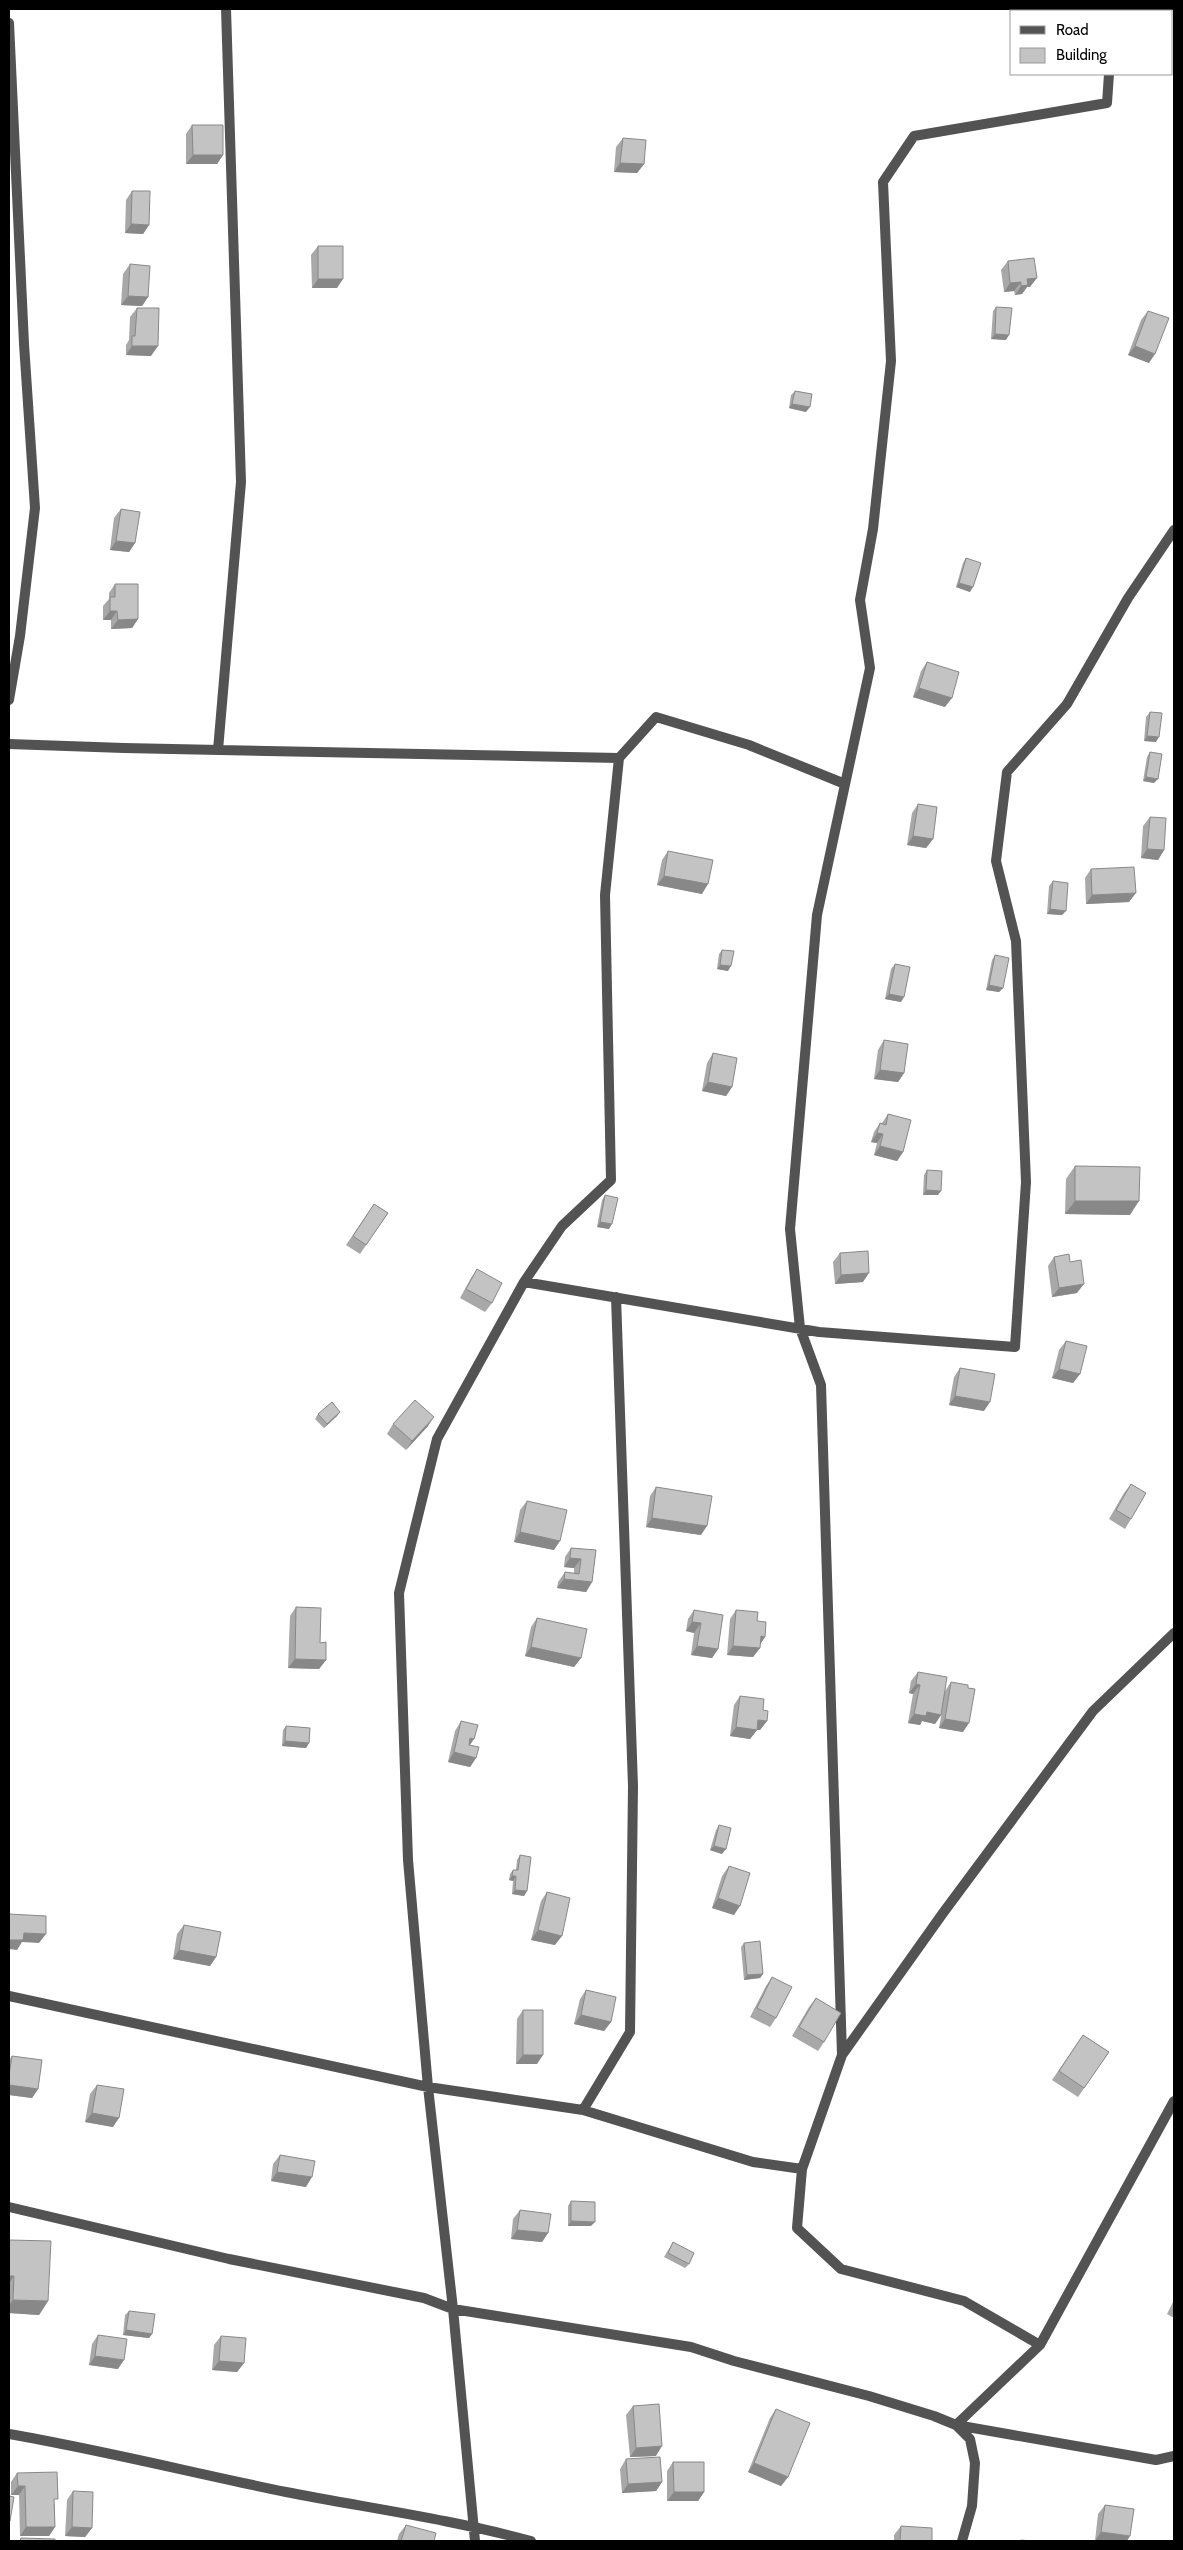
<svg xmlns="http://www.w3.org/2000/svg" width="1183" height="2550" font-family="Cabin,sans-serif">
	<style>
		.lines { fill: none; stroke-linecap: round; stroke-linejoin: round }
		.street { stroke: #535353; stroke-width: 10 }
		.wall { fill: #a8a8a8 }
		.shaded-wall { fill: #888 }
		.building { fill: #c3c3c3; stroke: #888 }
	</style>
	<rect width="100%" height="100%" fill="#fff"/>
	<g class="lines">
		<path class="street" d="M1113,11L1114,9
			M9,23L24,344L35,508L20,636L9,700
			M9,744L124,748L619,758L605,895L611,1180L562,1226L524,1282
			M218,750L241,482L226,9
			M619,758L656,717L749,745L845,784
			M9,1996L428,2087L583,2110L630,2032L633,1786L616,1297
			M842,2055L821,1385L800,1328L790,1229L817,915L870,668L860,600L873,529L891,361L883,182L914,136L1107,103L1109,74
			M583,2110L753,2162L802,2169L842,2055L943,1913L1093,1711L1174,1633
			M802,2169L797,2228L841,2269L964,2301L1040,2345L956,2425
			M9,2207L229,2259L424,2298L453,2309L428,2087L408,1860L399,1593L437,1439L524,1282L819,1332L1015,1347L1026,1182L1016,941L996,861L1007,772L1067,704L1128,598L1174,530
			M1040,2345L1174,2101
			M956,2425L1156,2460L1174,2456
			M9,2434C102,2450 193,2473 286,2492C368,2508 450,2519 531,2541
			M475,2541L453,2309L691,2347L734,2361L869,2396L934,2416L956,2425L970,2439L975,2463L972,2506L962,2541"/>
	</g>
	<path class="wall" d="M192,125L223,155L217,164H186V134Z
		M623,138L644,164L637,173L614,172L616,147Z
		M132,191L149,225L143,234L125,233L126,200Z
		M318,246L337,288H312L311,255Z
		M1008,261L1030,287H1027L1022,294L1015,295L1014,291L1004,292L1001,270Z
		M130,264L148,297L142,306L121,305L123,274Z
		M996,307L1006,340L991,339L993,311Z
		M137,308L151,356L126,355V345L129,340L130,317Z
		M1148,311L1149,363L1128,355L1141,320Z
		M795,391L806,412L789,408L791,395Z
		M121,509L135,543L129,552L110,550L114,518Z
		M966,558L970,592L956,587L963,563Z
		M115,584L138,619L132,628L111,629V620H103V606L109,599V593Z
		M927,662L945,707L913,697L921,671Z
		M1150,712L1156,742L1144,741L1146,717Z
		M1150,752L1154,783L1143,781L1147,757Z
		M918,804L933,839L926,848L907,845L912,813Z
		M1150,817L1164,850L1158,860L1141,858L1143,826Z
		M668,851L702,894L657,885L662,860Z
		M1091,869L1129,902L1086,904L1085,878Z
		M1053,881L1062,915L1047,914L1049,886Z
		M722,950L728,971L717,969L719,954Z
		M995,955L1003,988L999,992L986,990L992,960Z
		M895,964L901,1002L885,999L891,969Z
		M884,1040L904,1073L898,1082L874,1079L878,1050Z
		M713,1053L732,1087L726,1096L702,1091L707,1063Z
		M888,1114L903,1152L897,1161L874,1155L877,1143L871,1142L874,1132L880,1123H882Z
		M1075,1166L1130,1215L1065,1214L1066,1179Z
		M927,1170L938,1195H923L924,1175Z
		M605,1195L609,1229L597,1227L602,1200Z
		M374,1204L388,1213L360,1254L346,1245Z
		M840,1253L863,1282L835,1284L833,1262Z
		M1054,1257L1070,1262L1077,1293L1052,1297L1048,1266Z
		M477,1269L492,1303L485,1312L460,1298L471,1278Z
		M1066,1341L1080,1374L1073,1383L1052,1378L1059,1350Z
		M960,1368L984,1411L949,1405L954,1377Z
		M340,1412L337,1416L324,1428L315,1419L318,1414Z
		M393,1424L428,1426L406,1450L387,1434Z
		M1131,1484V1519L1125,1529L1109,1519L1124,1493Z
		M656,1487L701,1535L646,1527L650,1496Z
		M527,1501L554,1550L514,1542L520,1510Z
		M571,1548L596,1550L592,1582L586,1592L557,1588L558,1582L565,1572L574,1573V1568L564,1567L565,1557Z
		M296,1607L320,1643L326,1660L319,1669L288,1668L290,1616Z
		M694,1610L718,1649L712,1658L691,1655L694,1633L686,1631L688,1619Z
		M736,1610L757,1621L765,1637L760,1644V1648L753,1657L727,1655L730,1619Z
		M537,1618L581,1658L574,1667L525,1656L531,1627Z
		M918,1672L945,1691L951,1682L963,1732L939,1728L943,1705L941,1715L935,1724L922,1721L920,1725L908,1723L913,1694L909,1693L911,1681Z
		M740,1696L763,1710L767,1721L760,1730H757L750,1739L730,1736L734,1705Z
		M461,1721L470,1745L476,1758L470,1767L448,1762L455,1731Z
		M286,1726L309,1743L306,1748L282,1746L283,1730Z
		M719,1825L722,1854L710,1850L716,1830Z
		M520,1855L527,1891L524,1896L512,1894L513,1881L509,1880L510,1874L513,1870H516L517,1860Z
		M729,1866L734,1915L712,1908L722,1876Z
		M547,1892L555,1945L531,1940L541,1901Z
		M184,1925L216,1957L210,1966L173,1959L177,1934Z
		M744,1943L763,1974L760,1978L744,1980L741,1947Z
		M772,1977L776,2018L770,2027L750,2017L766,1986Z
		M586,1990L611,2022L604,2031L574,2024L580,1999Z
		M816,1998L824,2042L818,2051L792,2036L809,2007Z
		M523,2010L537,2064H516L517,2019Z
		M1083,2035L1109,2052L1078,2097L1052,2080Z
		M12,2056L38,2089L32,2098L9,2095V2060Z
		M97,2085L113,2127L85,2122L90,2094Z
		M280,2155L306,2187L271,2181L273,2164Z
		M571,2201L591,2226H568V2206Z
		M520,2210L548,2233L542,2242L511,2239L513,2219Z
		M9,2240L48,2301L39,2315L9,2313Z
		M673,2242L689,2264L685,2268L664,2257Z
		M1174,2300V2318L1167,2314Z
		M129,2311L152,2334L149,2338L123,2335L125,2315Z
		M98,2335L118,2369L89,2365L92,2344Z
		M221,2336L244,2363L237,2372L212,2370L214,2345Z
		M633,2406L656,2456L630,2457L626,2415Z
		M776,2409L788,2477L781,2486L748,2472L770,2418Z
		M626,2459L662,2482L656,2491L622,2493L620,2469Z
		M673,2462L704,2492L698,2501H667V2471Z
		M17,2473L55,2504V2527L49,2536H20L19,2495H11V2482Z
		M73,2491L92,2528L85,2537L65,2536L67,2500Z
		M1105,2505L1134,2509L1095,2541L1098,2514Z
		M406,2525L434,2541H397L399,2534Z
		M901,2526L932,2541H894V2535Z"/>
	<path class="shaded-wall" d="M193,155H223L217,164H186Z
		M620,163L644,164L637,173L614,172Z
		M131,224L149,225L143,234L125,233Z
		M1037,278L1030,287H1027L1022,294L1015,295L1021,286L1027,279Z
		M318,279H343L337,288H312Z
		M1021,282L1014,291L1004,292L1010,283Z
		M128,296L148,297L142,306L121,305Z
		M995,334L1009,335L1006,340L991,339Z
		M132,346H158L151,356L126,355Z
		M1135,346L1155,354L1149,363L1128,355Z
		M792,404L810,407L806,412L789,408Z
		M116,541L135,543L129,552L110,550Z
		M959,583L973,587L970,592L956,587Z
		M110,611H117L111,620H103Z
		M138,619L132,628L111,629L118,620Z
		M919,688L952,698L945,707L913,697Z
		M1147,736L1159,737L1156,742L1144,741Z
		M1146,777L1158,779L1154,783L1143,781Z
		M913,836L933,839L926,848L907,845Z
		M1147,849L1164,850L1158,860L1141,858Z
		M664,876L708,884L702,894L657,885Z
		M1136,893L1129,902L1086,904L1092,895Z
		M1050,909L1066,911L1062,915L1047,914Z
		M720,965L731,966L728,971L717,969Z
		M989,985L1003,988L999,992L986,990Z
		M889,994L904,997L901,1002L885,999Z
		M880,1070L904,1073L898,1082L874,1079Z
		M708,1082L732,1087L726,1096L702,1091Z
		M877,1133L883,1134L877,1143L871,1142Z
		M880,1146L903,1152L897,1161L874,1155Z
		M926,1190L941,1191L938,1195H923Z
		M1075,1201H1139L1130,1215L1065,1214Z
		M600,1222L612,1224L609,1229L597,1227Z
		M869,1273L863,1282L835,1284L841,1275Z
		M1084,1284L1077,1293L1052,1297L1059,1288Z
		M1059,1369L1080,1374L1073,1383L1052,1378Z
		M955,1396L990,1402L984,1411L949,1405Z
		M340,1412L337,1416L324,1428L327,1424Z
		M434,1417L428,1426L406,1450L412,1441Z
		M652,1518L707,1526L701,1535L646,1527Z
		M520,1532L560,1541L554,1550L514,1542Z
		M570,1558L581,1559L574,1568L564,1567Z
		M564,1579L592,1582L586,1592L557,1588Z
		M692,1622L701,1623L694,1633L686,1631Z
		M761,1636L765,1637L759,1646Z
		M697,1646L718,1649L712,1658L691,1655Z
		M733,1646L760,1648L753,1657L727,1655Z
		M531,1647L581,1658L574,1667L525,1656Z
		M295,1659L326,1660L319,1669L288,1668Z
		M916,1684L920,1685L913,1694L909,1693Z
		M927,1712L941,1715L935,1724L922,1721L920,1725L908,1723L914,1714Z
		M945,1719L969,1723L963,1732L939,1728Z
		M758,1720L767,1721L760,1730H757L750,1739L730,1736L736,1727Z
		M470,1738L474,1739L468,1748Z
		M285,1741L309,1743L306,1748L282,1746Z
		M454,1752L476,1758L470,1767L448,1762Z
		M714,1846L726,1849L722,1854L710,1850Z
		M512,1876H516L513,1881L509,1880Z
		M515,1890L527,1891L524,1896L512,1894Z
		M718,1898L740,1906L734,1915L712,1908Z
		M538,1930L562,1936L555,1945L531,1940Z
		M24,1933L46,1934L39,1943L22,1942L17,1950L9,1949V1940Z
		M179,1950L216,1957L210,1966L173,1959Z
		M763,1974L760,1978L744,1980L747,1975Z
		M581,2015L611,2022L604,2031L574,2024Z
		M523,2055H543L537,2064H516Z
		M9,2085L38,2089L32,2098L9,2095Z
		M92,2113L119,2118L113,2127L85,2122Z
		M277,2172L312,2177L306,2187L271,2181Z
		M571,2221L595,2222L591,2226H568Z
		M517,2230L548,2233L542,2242L511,2239Z
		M9,2276H14L9,2283Z
		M13,2300L48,2301L39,2315L9,2313V2305Z
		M126,2330L152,2334L149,2338L123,2335Z
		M95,2356L124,2360L118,2369L89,2365Z
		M219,2361L244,2363L237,2372L212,2370Z
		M662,2446L656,2456L630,2457L636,2448Z
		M754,2463L788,2477L781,2486L748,2472Z
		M662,2482L656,2491L622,2493L628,2484Z
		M18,2486H25L19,2495H11Z
		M674,2492H704L698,2501H667Z
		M26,2527H55L49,2536H20Z
		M72,2527L92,2528L85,2537L65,2536Z
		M1101,2532L1130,2536L1127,2541H1095Z"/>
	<path class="building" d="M192,125H223V155H193Z
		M623,138L646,140L644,164L620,163Z
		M132,191H150L149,225L131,224Z
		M318,246H343V279H318Z
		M1034,258L1037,278L1027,279L1028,285L1021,286V282L1010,283L1008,261Z
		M130,264L150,266L148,297L128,296Z
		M996,307L1012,308L1009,335L995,334Z
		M137,308H159L158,346H132V336H135Z
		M1148,311L1169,318L1155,354L1135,346Z
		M795,391L812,394L810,407L792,404Z
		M121,509L140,512L135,543L116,541Z
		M966,558L981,563L973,587L959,583Z
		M115,584H138V619L118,620L117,611H110V597H115Z
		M927,662L959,672L952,698L919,688Z
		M1150,712L1162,713L1159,737L1147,736Z
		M1150,752L1162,754L1158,779L1146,777Z
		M918,804L937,807L933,839L913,836Z
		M1150,817L1166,818L1164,850L1147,849Z
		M668,851L713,860L708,884L664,876Z
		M1134,867L1136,893L1092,895L1091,869Z
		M1053,881L1068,883L1066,911L1050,909Z
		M722,950L734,951L731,966L720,965Z
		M995,955L1009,958L1003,988L989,985Z
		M895,964L910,967L904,997L889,994Z
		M884,1040L908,1044L904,1073L880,1070Z
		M713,1053L737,1058L732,1087L708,1082Z
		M888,1114L911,1120L903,1152L880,1146L883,1134L877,1133L880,1123L886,1125Z
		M1075,1166L1140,1167L1139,1201H1075Z
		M927,1170L942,1171L941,1191L926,1190Z
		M605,1195L618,1198L612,1224L600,1222Z
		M374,1204L388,1213L366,1245L353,1236Z
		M868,1251L869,1273L841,1275L840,1253Z
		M1069,1254L1070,1262L1081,1260L1084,1284L1059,1288L1054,1257Z
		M477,1269L502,1283L492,1303L466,1289Z
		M1066,1341L1087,1346L1080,1374L1059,1369Z
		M960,1368L995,1374L990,1402L955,1396Z
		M415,1400L434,1417L412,1441L393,1424Z
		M332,1402L340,1412L327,1424L318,1414Z
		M1131,1484L1146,1493L1131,1519L1116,1510Z
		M656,1487L712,1496L707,1526L652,1518Z
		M527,1501L567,1510L560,1541L520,1532Z
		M571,1548L596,1550L592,1582L564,1579L565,1572L579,1574L581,1559L570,1558Z
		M296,1607L321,1608L320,1643L326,1642V1660L295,1659Z
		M694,1610L723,1615L718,1649L697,1646L701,1623L692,1622Z
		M736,1610L758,1612L757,1621L766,1622L765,1637L761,1636L760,1648L733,1646Z
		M537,1618L587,1629L581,1658L531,1647Z
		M918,1672L947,1677L941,1715L927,1712L926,1716L914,1714L920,1685L916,1684Z
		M951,1682L968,1685V1688L975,1689L969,1723L945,1719Z
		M740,1696L764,1699L763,1710L768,1711L767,1721L758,1720L757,1730L736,1727Z
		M461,1721L478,1725L474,1739L470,1738L469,1745L479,1747L476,1758L454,1752Z
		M286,1726L310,1728L309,1743L285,1741Z
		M719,1825L731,1828L726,1849L714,1846Z
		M520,1855L531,1857L527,1891L515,1890L516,1876H512L513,1870H518Z
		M729,1866L750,1873L740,1906L718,1898Z
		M547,1892L570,1898L562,1936L538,1930Z
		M9,1914L46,1916V1934L24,1933L23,1940H9Z
		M184,1925L221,1932L216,1957L179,1950Z
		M760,1941L763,1974L747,1975L744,1943Z
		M772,1977L792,1987L776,2018L757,2008Z
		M586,1990L616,1997L611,2022L581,2015Z
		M816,1998L841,2013L824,2042L799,2027Z
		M523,2010H543V2055H523Z
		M1083,2035L1109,2052L1084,2088L1059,2071Z
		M12,2056L42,2060L38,2089L9,2085V2075Z
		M97,2085L124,2089L119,2118L92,2113Z
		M280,2155L315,2161L312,2177L277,2172Z
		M571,2201L595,2202V2222L571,2221Z
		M520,2210L551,2214L548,2233L517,2230Z
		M9,2240L51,2241L48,2301L13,2300L14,2276H9Z
		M673,2242L694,2253L689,2264L668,2253Z
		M129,2311L155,2314L152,2334L126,2330Z
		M98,2335L127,2339L124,2360L95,2356Z
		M221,2336L246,2338L244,2363L219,2361Z
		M659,2404L662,2446L636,2448L633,2406Z
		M776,2409L810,2423L788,2477L754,2463Z
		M660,2457L662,2482L628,2484L626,2459Z
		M673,2462H704V2492H674Z
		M57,2472L58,2499H54L55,2527H26L25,2486H18L17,2473Z
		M73,2491L93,2492L92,2528L72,2527Z
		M9,2496L14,2497L10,2521H9Z
		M1105,2505L1134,2509L1130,2536L1101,2532Z
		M406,2525L436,2533L434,2541H401Z
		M901,2526L932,2528V2541H900Z
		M21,2538L55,2539V2541H20Z
		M1021,2540L1032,2541H1020Z"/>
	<rect width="1183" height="2550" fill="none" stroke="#000000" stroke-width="20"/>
	<rect x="1010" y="10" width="162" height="65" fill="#ffffff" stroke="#999999"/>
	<rect x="1020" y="26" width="25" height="8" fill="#535353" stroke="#999999"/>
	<text x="1056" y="35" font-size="15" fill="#000000">Road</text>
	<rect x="1020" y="48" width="25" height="15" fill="#c3c3c3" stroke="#999999"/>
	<text x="1056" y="60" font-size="15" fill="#000000">Building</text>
</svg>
